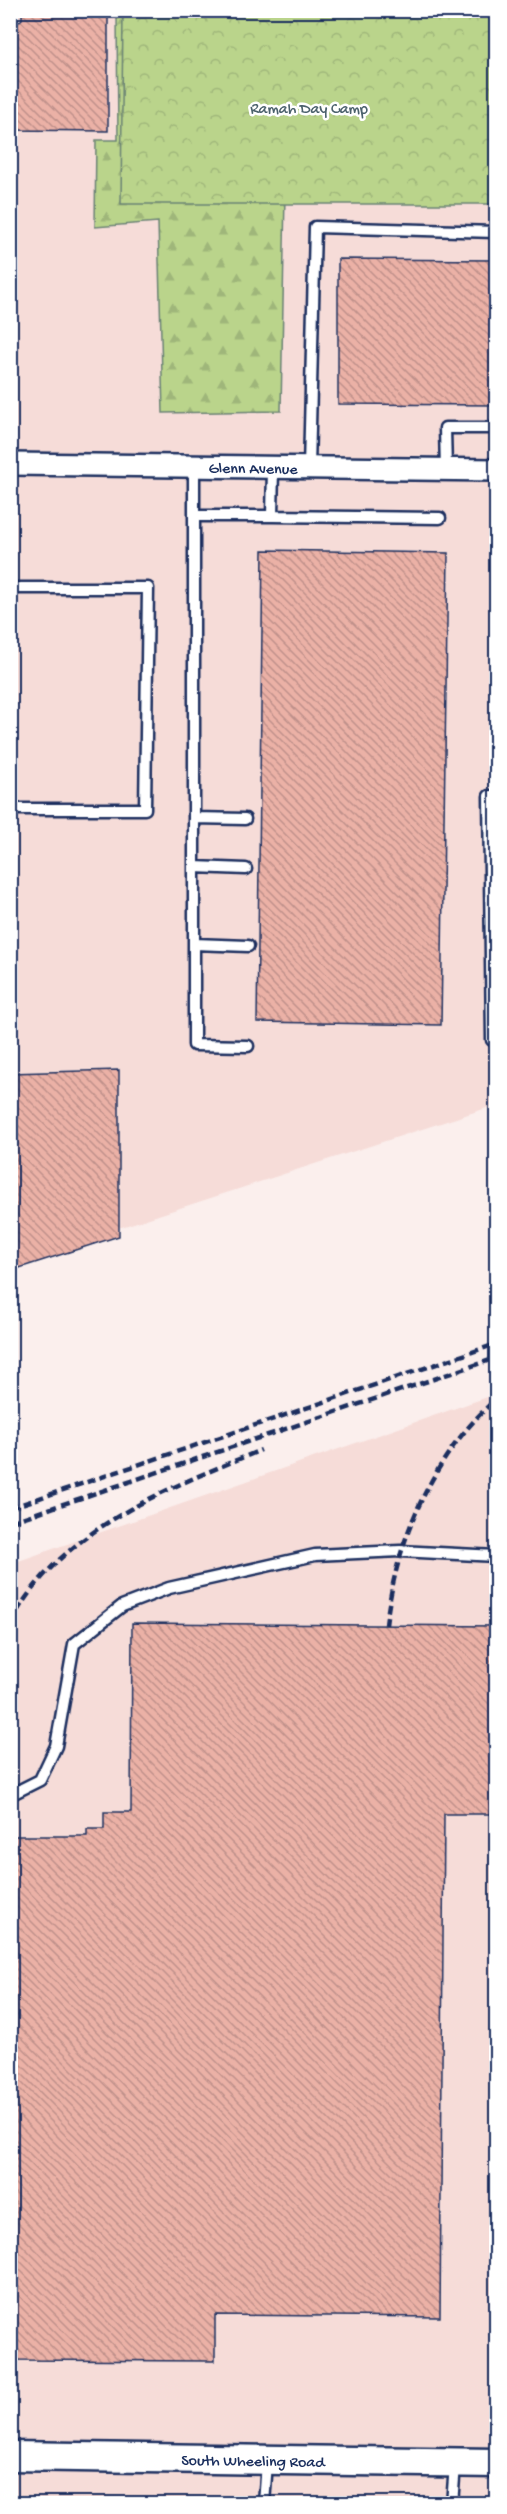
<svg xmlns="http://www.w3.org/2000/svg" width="507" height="2514" font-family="'Gochi Hand',sans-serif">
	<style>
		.built { fill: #f6dcd8 }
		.forest { fill: url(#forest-firs); stroke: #6a8274; stroke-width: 1.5 }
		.park { fill: url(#park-crowns); stroke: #6a8274; stroke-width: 1.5 }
		.building { fill: url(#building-back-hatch); stroke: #1b2f5e; stroke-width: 1.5 }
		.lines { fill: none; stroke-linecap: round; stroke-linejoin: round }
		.service-casing { stroke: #1b2f5e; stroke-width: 15 }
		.minor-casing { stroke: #1b2f5e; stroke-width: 26 }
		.secondary-casing { stroke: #1b2f5e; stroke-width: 33 }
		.service { stroke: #fff; stroke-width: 10 }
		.minor { stroke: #fff; stroke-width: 21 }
		.secondary { stroke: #fff; stroke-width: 28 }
		.rail { stroke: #1b2f5e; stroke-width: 4.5; stroke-dasharray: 9 4.5; stroke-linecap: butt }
		.labels { text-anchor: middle; stroke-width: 5; stroke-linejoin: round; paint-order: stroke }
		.park-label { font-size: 16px; fill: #4b616c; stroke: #fff }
		.street-label { font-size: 16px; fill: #1b2f5e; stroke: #fff }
	</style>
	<defs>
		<pattern id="forest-firs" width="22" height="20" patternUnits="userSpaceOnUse" patternTransform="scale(1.5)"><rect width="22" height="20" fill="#bad48b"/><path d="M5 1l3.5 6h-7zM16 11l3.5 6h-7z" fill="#9fb67a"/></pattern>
		<pattern id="park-crowns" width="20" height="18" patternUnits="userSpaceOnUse" patternTransform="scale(1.5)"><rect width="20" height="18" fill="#bad48b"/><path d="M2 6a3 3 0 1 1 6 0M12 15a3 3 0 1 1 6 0" fill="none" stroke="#9fb67a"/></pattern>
		<pattern id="building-back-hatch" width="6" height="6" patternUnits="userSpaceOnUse" patternTransform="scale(1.5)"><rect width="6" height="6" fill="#ebb1a6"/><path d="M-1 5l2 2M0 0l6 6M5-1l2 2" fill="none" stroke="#be908a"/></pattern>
	</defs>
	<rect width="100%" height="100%" fill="#fbefed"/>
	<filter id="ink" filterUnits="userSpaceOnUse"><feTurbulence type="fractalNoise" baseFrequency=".0167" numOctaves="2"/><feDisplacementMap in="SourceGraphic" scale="12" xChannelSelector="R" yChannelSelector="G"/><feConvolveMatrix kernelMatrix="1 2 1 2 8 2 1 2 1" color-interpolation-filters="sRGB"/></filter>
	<g filter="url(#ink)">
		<path class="built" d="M10,11H496V1105L11,1263Z
			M496,1394V2503H11L10,1564Z"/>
		<path class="forest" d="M117,11H341L285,194L281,411L163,413L158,222L95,227L96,140H118Z"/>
		<path class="park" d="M123,11H496V204H121Z"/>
		<path class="building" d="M22,10H108V131L10,130V30L22,19Z
			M338,259L496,260V405L338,404Z
			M263,550L448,553L441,1025L257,1022Z
			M119,1070V1236L10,1271V1073Z
			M132,1623L496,1626V1814H444L440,2317L215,2315V2361L10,2360V1836H87V1829H104V1812H131Z"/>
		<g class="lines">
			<g class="service-casing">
				<path id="service" d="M194,467V1045L248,1046
					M273,468L272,516L440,518
					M309,468L315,227L496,232
					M446,470L445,428H496
					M194,516H272
					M10,588H148L145,809H10
					M496,796H489L492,1040H496
					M194,818L245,819
					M194,867L246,869
					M194,944L248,946
					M10,1795L40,1780L56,1746L74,1644L122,1606L169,1588L315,1555L400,1551L496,1556
					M264,2504L267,2462
					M452,2504L455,2465"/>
			</g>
			<g class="minor-casing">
				<g id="minor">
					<path id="s1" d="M10,464L496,470"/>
				</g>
			</g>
			<g class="secondary-casing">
				<g id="secondary">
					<path id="s2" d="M10,2456L496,2463"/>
				</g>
			</g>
			<use href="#service" class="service"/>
			<use href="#minor" class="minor"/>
			<use href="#secondary" class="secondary"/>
			<path class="rail" d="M10,1508L496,1344
				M10,1522L496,1358
				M10,1624C60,1528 167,1489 261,1450
				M386,1625C396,1541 432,1456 496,1399"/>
		</g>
	</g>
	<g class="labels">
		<g class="park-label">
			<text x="309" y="113">Ramah Day Camp</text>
		</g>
		<g class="street-label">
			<text dy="6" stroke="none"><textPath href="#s1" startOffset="243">Glenn Avenue</textPath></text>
			<text dy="6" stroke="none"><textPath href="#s2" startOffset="243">South Wheeling Road</textPath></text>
		</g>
	</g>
	<rect width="507" height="2514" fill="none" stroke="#fff" stroke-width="36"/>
	<rect x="18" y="18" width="471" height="2478" fill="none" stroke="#1b2f5e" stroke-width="2" filter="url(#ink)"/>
</svg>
